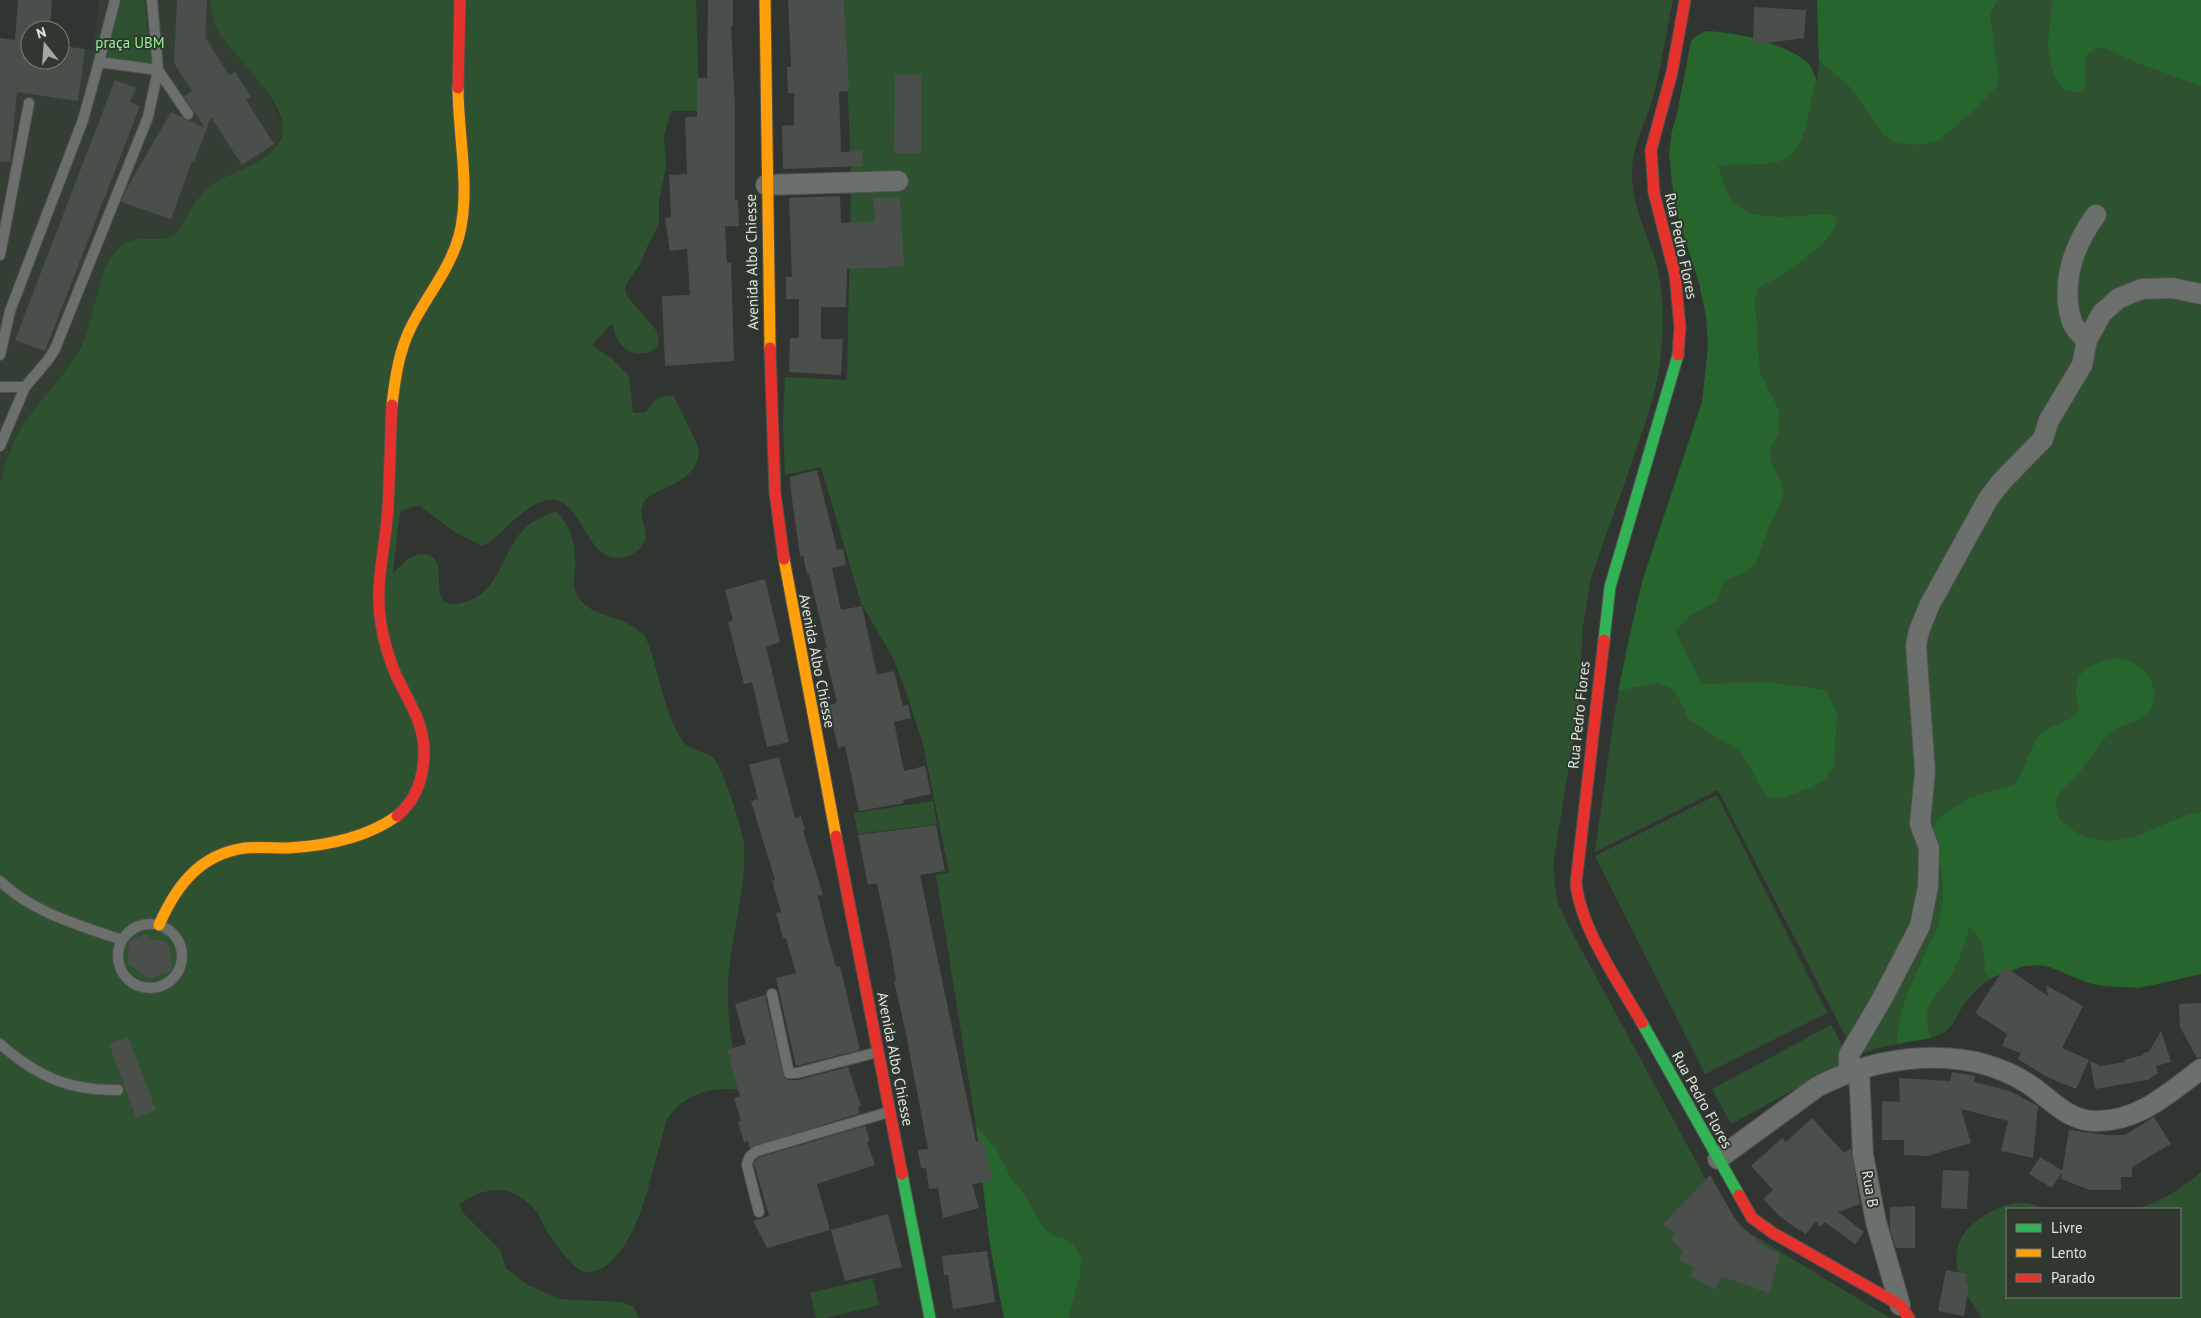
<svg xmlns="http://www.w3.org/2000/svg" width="2201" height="1318" font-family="'PT Sans',sans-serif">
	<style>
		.built { fill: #343f34 }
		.green { fill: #2e522f }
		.forest { fill: #26662c }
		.building { fill: #4b4f4b }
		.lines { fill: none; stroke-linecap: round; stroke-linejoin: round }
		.lane-casing { stroke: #4e514e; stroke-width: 12 }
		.street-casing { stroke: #4e514e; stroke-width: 22 }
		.fast-casing { stroke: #4e514e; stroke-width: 13 }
		.slow-casing { stroke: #4e514e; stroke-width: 13 }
		.jam-casing { stroke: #4e514e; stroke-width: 13 }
		.lane { stroke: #6c706c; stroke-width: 10 }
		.street { stroke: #6c706c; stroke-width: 20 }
		.fast { stroke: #30b455; stroke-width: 11 }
		.slow { stroke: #ff9f0a; stroke-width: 11 }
		.jam { stroke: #e5322d; stroke-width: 11 }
		.labels { text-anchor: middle; stroke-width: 4; stroke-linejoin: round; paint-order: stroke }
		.park-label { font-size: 15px; fill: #96f599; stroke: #2f372f }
		.street-label { font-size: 15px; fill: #e1e6e1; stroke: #2f372f }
	</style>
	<rect width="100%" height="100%" fill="#313531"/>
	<path class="built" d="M99,0H211L214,19L218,30L254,72L269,95L282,124V134L278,145L259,162L210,186L199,196L176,235L170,238L152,237L132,241L114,253L102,277L94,315L84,340L69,365L29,418L0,485V38L30,60H60V46L93,49Z"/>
	<path class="green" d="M120,0H144L151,64L107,59Z
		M211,0H696L699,111H671L664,136L666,166L659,201V224L647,247L640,264L626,284L625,291L627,296L655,329C670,354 634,361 621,345C616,339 614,330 612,323L592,345L611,358L629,376L633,413L645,412C655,402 657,394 674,396C678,407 699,444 699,451C697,487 651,486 643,504C636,521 656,534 638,550C632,555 625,558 617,558C588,558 581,504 555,500C529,497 504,534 483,546L456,533L420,506L411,507L400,512L393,573C400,568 405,559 413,556C417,554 424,554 428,555C452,562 423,611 461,603C500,595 499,556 523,530C532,521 544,516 556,511C571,525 577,548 575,568C574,578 572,585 577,595C588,618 627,615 645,636C659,668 663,711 682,740C690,752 704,750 714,759C723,768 743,830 744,845C747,891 730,938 728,984C726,1019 735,1056 740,1090C714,1086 685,1093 669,1116C664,1124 663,1136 660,1145C648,1184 640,1238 607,1265C601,1270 590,1274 582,1271C572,1267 553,1241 547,1231C542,1225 541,1217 536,1211C512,1184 487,1184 459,1205L465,1215L500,1250L506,1268L526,1284L559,1299L621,1302L633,1306L639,1318H0V485C4,469 8,453 16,438C34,402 69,375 85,338C95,314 99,269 115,252C136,230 157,244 176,235C187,219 192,201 208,188C229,171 261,168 278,144C302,111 230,55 217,29C213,20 211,10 211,0Z
		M844,0H1673C1666,31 1662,63 1654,93C1648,119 1633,142 1632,169C1631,201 1644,227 1654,256C1663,283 1664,315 1662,343C1660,382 1647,419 1634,456C1620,497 1605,537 1591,578L1583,625L1579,705L1553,865L1557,901L1568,925L1705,1178C1719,1199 1732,1218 1751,1234L1890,1318H1004L990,1245L976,1126L936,875L949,873L923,744L904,686L893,658L861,603L821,467L785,475L783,423L785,377L847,380L851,173Z
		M1817,0H2201V974C2165,982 2130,993 2093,984C2067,978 2052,961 2025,966C2001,970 1979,983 1965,1003C1957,1014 1955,1025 1943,1033C1931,1040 1916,1040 1903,1043C1886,1046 1871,1050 1855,1055L1718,790L1595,852L1613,723L1627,646L1642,582L1702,402C1706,373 1711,343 1706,314C1694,247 1662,202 1672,131L1717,164L1769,162L1804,131L1812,94L1817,81L1819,60Z
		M1717,795L1827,1013L1705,1074L1595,856Z
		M933,801L937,824L858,834L854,813Z
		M1831,1025L1850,1059L1731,1124L1712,1089Z
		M2201,1172V1318H1982C1971,1302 1960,1287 1957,1267C1956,1259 1956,1248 1960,1241C1968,1222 2000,1203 2019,1203C2029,1202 2037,1206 2045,1209H2007V1297H2180V1209H2137C2161,1201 2182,1189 2201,1172Z
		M873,1278L879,1305L826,1318H816L810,1293Z"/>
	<path class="forest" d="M1817,0H1997L1990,15L1995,55L1999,73L1997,86L1971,113L1939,140L1922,145L1895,143L1883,135L1850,87L1819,60Z
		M2053,0H2201V86L2140,64L2107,49L2096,48L2086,55L2085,88L2079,92L2065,91C2042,64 2048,33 2053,0Z
		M1706,31C1735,32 1783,43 1806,61C1812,66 1814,74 1817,81C1810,97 1810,114 1805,130C1802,139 1797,150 1790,156C1775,167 1736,164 1718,165C1721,175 1724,188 1730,197C1748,227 1800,214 1829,214L1834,215C1849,236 1774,279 1759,288L1755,301L1760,373L1779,410L1778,435L1770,449L1771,463L1779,477L1784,494L1780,505L1769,527L1756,563L1742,574L1724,580L1717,601L1691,615L1676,631L1685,652L1702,684L1770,682L1826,690L1837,715L1834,766L1824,780L1810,788L1784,797H1767L1740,751L1689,720L1679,698L1672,689L1658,682L1618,691L1642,582L1702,402L1708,347L1706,316L1699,283L1676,210L1669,153L1672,131L1677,114L1691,41L1698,35Z
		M2114,658C2134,661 2154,671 2154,694C2154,700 2153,707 2149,712C2140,723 2126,722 2115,729C2099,740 2090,761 2077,775C2071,782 2063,787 2059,795C2057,798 2056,803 2056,806C2056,816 2061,822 2069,827C2081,838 2103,843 2119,840C2148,836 2172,817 2201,812V974L2139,988L2092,984L2045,965L2024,966L1991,978L1985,973C1984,952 1987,941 1969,927C1965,945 1959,962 1949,978C1942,989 1928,1001 1927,1015C1927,1022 1929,1031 1930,1038L1897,1044L1898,1025L1907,994L1937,927L1943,901L1942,873L1934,839L1933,827L1938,818L1969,798L2015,784C2026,768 2029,747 2042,733C2051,723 2070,724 2077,712C2081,707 2077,703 2076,697C2073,670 2092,664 2114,658Z
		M976,1126L996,1149L1011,1178L1021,1190L1043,1227L1052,1235L1064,1238L1074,1245L1081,1258L1080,1276L1068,1318H1004L990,1245Z"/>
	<path class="building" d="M18,0H52L50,30L30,29V60H60V46L85,49L78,101L17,92L10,162H0V38L15,40Z
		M177,0H207L205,37L229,75L235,72L251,97L246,100L274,144L242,165L211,117L194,162L192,161L171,219L121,202L126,190L171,112L205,128L184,96L192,91L174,63Z
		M708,0H733V26H731L735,108V200H738L739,226H725L727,263L731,262L734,361L665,366L662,296L690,295L687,249L670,251L665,218L671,217L669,175L687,174L685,117H697V78H707Z
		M788,0H844L849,91L839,92L841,152L862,151L863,166L783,169L782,126L794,125V93H788L787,67H791Z
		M1754,7L1806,10L1804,38L1753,45Z
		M895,75H921V153H894Z
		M115,80L136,88L130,102L140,106L45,351L15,340Z
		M840,196L841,223L875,221L873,198L900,197L904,267L847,269L846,307H821V339H843L841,375L789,372L790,338H799V299H786V277H792L789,198Z
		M817,470L837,550L843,549L846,565L832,568L841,610L862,606L877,675L894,671L903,706L908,704L911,718L894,722L904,771L925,766L931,794L903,800L904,803L859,811L845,746L838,748L828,705L837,703L824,648H827L809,574H807L803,555L800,556L791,492L790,477Z
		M765,579L780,642L766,647L789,742L767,747L752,682L744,684L728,622L733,620L725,590Z
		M779,757L795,818L801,816L805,830H803L823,895L818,896L825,927L836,967L840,966L860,1050L796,1066L776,978L796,973L786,938H783L776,913L781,912L772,881L775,880L751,801L758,799L749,765Z
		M936,825L945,871L920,875L976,1142L984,1141L993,1181L972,1184L979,1208L943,1218L938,1188L929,1189L926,1168H921L918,1150L928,1149L905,1029L894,981H896L890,945L877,883L868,885L858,835Z
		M147,934L152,939L162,940L169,945L173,971L149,979L128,964L129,940Z
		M2005,967L2048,996L2046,985L2083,1006L2062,1048L2089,1060L2076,1089L2047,1077L2018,1059L2021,1053L2002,1046L2007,1034L1975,1013Z
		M765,995L784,1078L789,1080H798L848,1067L861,1106L858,1107L860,1113L750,1148L748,1141L744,1142L738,1122L741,1121L734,1098L740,1096L727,1050L746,1044L735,1004Z
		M2201,1003V1057L2197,1058L2180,1027L2179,1004Z
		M2161,1031L2171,1062L2156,1066L2158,1073L2148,1080L2095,1089L2090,1061L2101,1066L2125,1062L2124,1060L2143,1055V1053L2149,1052Z
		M128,1037L156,1110L136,1117L109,1044Z
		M1952,1072L1975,1076L1974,1082L2010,1091L2038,1106L2033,1158L2001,1151L2008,1121L1961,1109L1971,1143L1927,1156L1904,1155V1140H1882V1101L1900,1102L1899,1078L1950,1081Z
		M2154,1117L2171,1144L2132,1167V1177H2121V1190H2090L2061,1179L2069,1130L2107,1135H2125Z
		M1812,1118L1844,1153L1851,1149L1860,1204L1838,1212L1864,1232L1855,1244L1825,1222L1820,1227L1816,1221L1806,1234L1793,1226L1779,1216L1763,1199L1773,1190L1751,1166L1782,1138L1786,1142Z
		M865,1126L870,1141L867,1142L875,1165L817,1184L830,1230L767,1248L753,1221L769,1216L754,1164L755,1161L760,1157Z
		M2040,1157L2063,1171L2052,1188L2029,1174Z
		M1943,1170L1969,1171L1967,1209L1941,1208Z
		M1710,1175L1739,1226L1764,1246L1780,1255L1769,1293L1721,1276L1716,1290L1690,1276L1694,1267L1679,1260L1683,1251L1671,1239L1675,1234L1663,1224Z
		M1915,1206V1248H1896L1890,1229V1207Z
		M888,1214L902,1267L845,1281L831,1230Z
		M987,1251L995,1302L953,1309L948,1275H944L942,1256Z
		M1946,1270L1967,1274L1965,1284H1969L1964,1316L1938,1311Z"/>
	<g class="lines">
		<g class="lane-casing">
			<path id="lane" d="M115,0L99,62L158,70L188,114
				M0,255L29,103
				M0,355L10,311L83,120L99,62
				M0,387H25L48,360L55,349L148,117L158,70L152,0
				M0,446L25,387
				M0,881C33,913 79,925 122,940
				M118 956a32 32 0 1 1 64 0a32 32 0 1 1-64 0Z
				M772,994L789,1073H797L878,1052
				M0,1044C37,1076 68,1091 118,1090
				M759,1212L747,1165C748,1158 750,1155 757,1151L889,1112"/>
		</g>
		<g class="street-casing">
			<path id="street" d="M766,185L898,181
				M2087,340C2082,336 2077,331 2074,326C2070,319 2069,311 2068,303C2065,270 2076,242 2096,215
				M1859,1070L1863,1155L1876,1222L1900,1305
				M1852,1073L1849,1065V1055L1882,999L1920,926L1928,887L1929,848L1920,824L1925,771L1916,645L1919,631L1929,606L1988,499L2002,481L2043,439L2049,420L2082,365L2087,340L2102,313L2119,298L2142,289L2172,288L2201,294
				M1718,1159L1817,1087C1880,1054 1965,1044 2027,1083C2049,1097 2067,1121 2095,1121C2138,1122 2169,1093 2201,1069"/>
		</g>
		<g class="fast-casing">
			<path id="fast" d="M1604,640L1610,587L1678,355
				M1642,1023L1739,1195
				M902,1174L930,1318"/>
		</g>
		<g class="slow-casing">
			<path id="slow" d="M765,0L770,348
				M392,405C395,378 399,351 411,327C426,297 450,269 459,236C471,190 458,135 458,88
				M784,559L836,836
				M159,925C176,886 200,854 245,848C259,847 274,848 288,848C324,846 366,838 397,816"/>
		</g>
		<g class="jam-casing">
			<path id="jam" d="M458,88L460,0
				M770,348L775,493L784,559
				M1678,355L1680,327L1675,275L1654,193L1651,150L1672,72L1685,0
				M392,405C390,439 390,473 388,507C386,546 374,584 381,624C384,641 389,659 396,675C408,701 424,722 424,752C424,777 416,800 397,816
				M1604,640L1576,883C1581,930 1619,982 1642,1023
				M836,836L902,1174
				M1739,1195L1752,1218L1773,1233L1900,1305L1909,1318"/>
		</g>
		<use href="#lane" class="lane"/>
		<use href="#street" class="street"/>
		<use href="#fast" class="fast"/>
		<use href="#slow" class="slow"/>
		<use href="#jam" class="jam"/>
	</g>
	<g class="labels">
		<g class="park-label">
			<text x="130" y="48">praça UBM</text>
		</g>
		<g class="street-label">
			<text transform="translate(1681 246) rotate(78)" y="5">Rua Pedro Flores</text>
			<text transform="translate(752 262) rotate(-91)" y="5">Avenida Albo Chiesse</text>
			<text transform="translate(817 661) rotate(79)" y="5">Avenida Albo Chiesse</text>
			<text transform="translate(1579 715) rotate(-84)" y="5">Rua Pedro Flores</text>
			<text transform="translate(895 1059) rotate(79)" y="5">Avenida Albo Chiesse</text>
			<text transform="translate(1702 1100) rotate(61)" y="5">Rua Pedro Flores</text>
			<text transform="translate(1870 1189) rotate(80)" y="5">Rua B</text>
		</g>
	</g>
	<rect x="2006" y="1208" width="175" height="90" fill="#2f372f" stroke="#767d76"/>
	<rect x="2016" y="1224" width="25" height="8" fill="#30b455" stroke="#767d76"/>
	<text x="2051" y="1233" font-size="15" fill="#e1e6e1">Livre</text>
	<rect x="2016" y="1249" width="25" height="8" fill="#ff9f0a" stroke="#767d76"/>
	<text x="2051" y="1258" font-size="15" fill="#e1e6e1">Lento</text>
	<rect x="2016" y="1274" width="25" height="8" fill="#e5322d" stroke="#767d76"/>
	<text x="2051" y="1283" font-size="15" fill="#e1e6e1">Parado</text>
	<g transform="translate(45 45) rotate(343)"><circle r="24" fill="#2f372f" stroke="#767d76"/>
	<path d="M0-4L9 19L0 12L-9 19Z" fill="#a3a8a3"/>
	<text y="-8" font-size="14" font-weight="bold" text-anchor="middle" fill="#e1e6e1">N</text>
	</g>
</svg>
